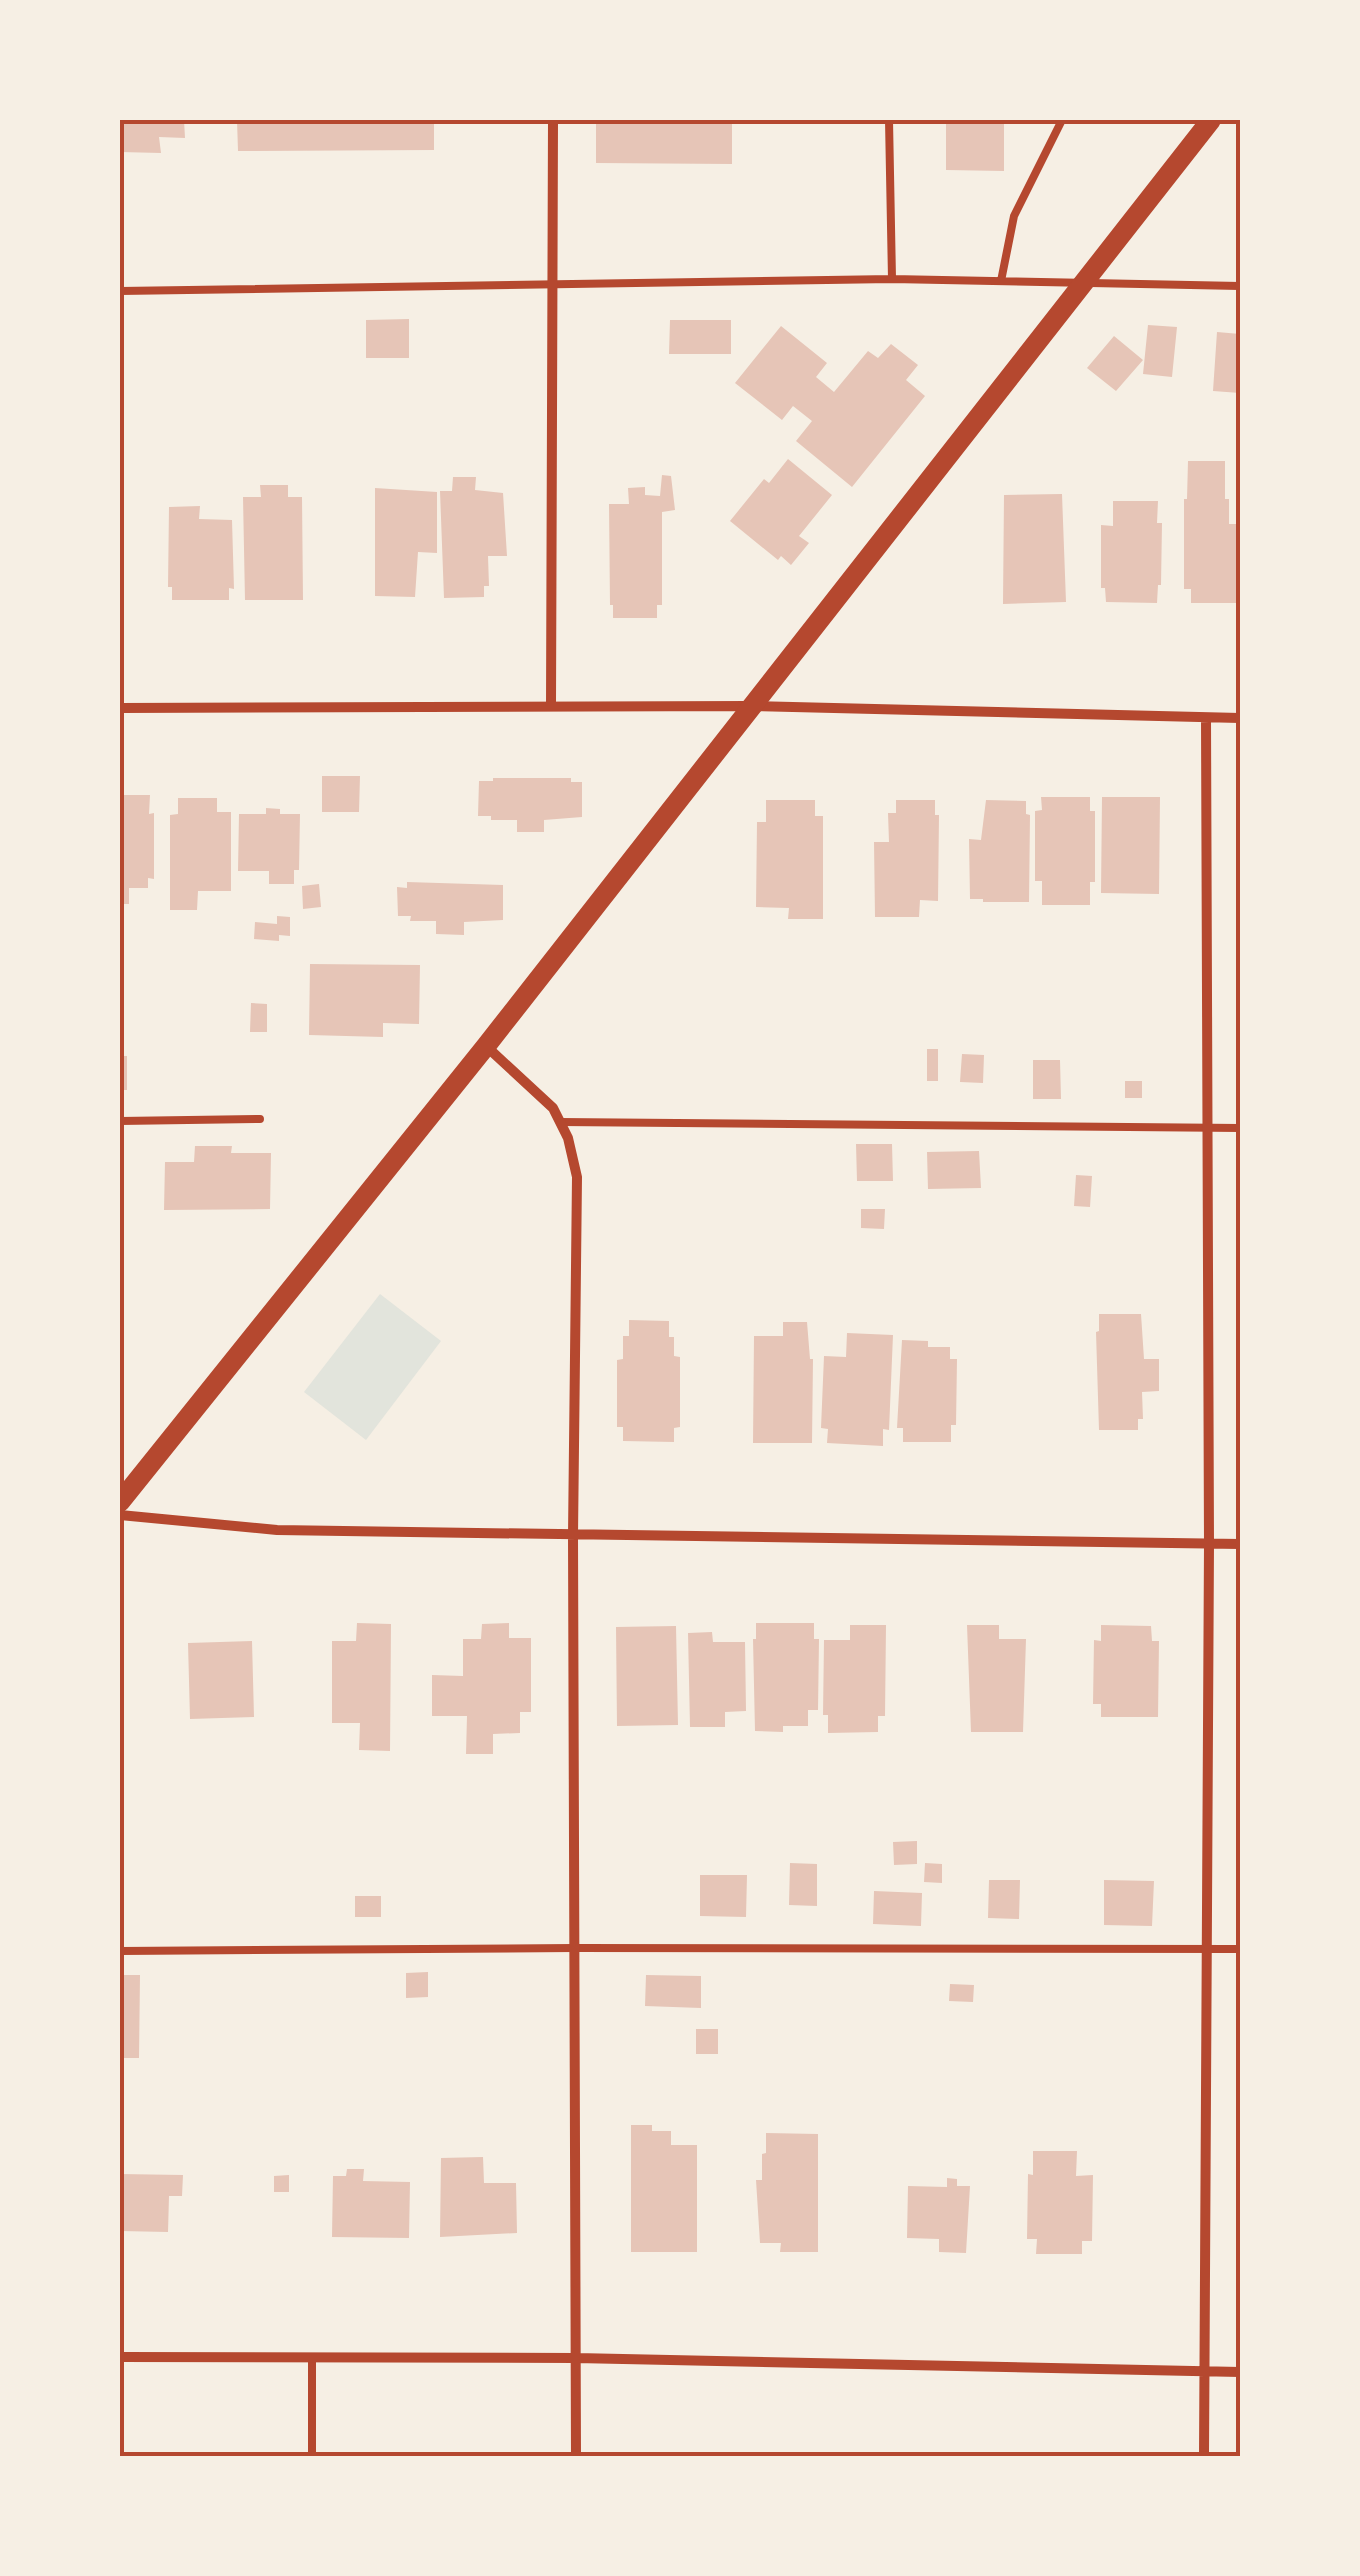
<svg xmlns="http://www.w3.org/2000/svg" width="1360" height="2576" font-family="Bitter,serif">
	<style>
		.green { fill: #e2e4dc }
		.building { fill: #e6c5b7 }
		.lines { fill: none; stroke-linecap: round; stroke-linejoin: round }
		.service { stroke: #b5482f; stroke-width: 8 }
		.minor { stroke: #b5482f; stroke-width: 10 }
		.secondary { stroke: #b5482f; stroke-width: 20 }
		.neatline { fill: none; stroke: #b5482f; stroke-width: 4 }
	</style>
	<rect width="100%" height="100%" fill="#f6efe4"/>
	<path class="green" d="M380,1294L441,1341L366,1440L304,1392Z"/>
	<path class="building" d="M120,120H184L185,138L159,137L161,153L120,152Z
		M237,120H434V150L238,151Z
		M596,120H732V164L596,163Z
		M946,120H1004V171L946,170Z
		M409,319V358H366V320Z
		M670,320H731V354H669Z
		M1148,325L1177,327L1172,377L1143,374Z
		M781,326L827,363L816,377L834,392L868,351L878,358L891,344L918,365L906,380L925,396L852,487L796,441L812,421L793,406L782,420L735,383Z
		M1217,332L1240,334V393L1213,391Z
		M1114,336L1143,360L1116,391L1087,368Z
		M788,459L832,495L799,536L809,543L791,565L781,556L778,560L730,521L764,479L769,483Z
		M1188,461H1225V499H1229V524H1240V603H1191V589H1184V499H1187Z
		M662,475L671,476L675,510L662,512V605H657V618H613V605H610L609,504H629L628,488L645,487V495L660,496Z
		M453,477H476L475,490L503,493L507,556H488L489,586H484V597L444,598L440,491H452Z
		M260,485H288V497H302L303,600H245L243,497H261Z
		M375,488L437,492V553L418,552L415,597L375,596Z
		M1062,494L1066,602L1003,604L1004,495Z
		M1113,501H1158L1157,523H1162L1161,585H1158L1157,603L1106,602L1105,588H1101V525L1113,526Z
		M200,506L199,519L232,520L234,589L229,588V600H172V587H168L169,507Z
		M322,776H360L359,812H322Z
		M493,778H571V782H582V817L544,820V832H517V820H491V816H478L479,781H493Z
		M120,795H150L149,814L154,813V879L148,878V888H129V904H120Z
		M1041,797H1090V811H1095V882H1090V905H1042V881H1035V811L1042,810Z
		M1102,797H1160L1159,894L1101,893Z
		M178,798H217V812H231V891H198L197,910H170V815L178,814Z
		M766,800H815V816H823V919H788L789,908L756,907L757,822H766Z
		M896,800H935V815H939L938,901L920,900L919,917H875L874,842H889L888,813H896Z
		M986,800L1026,801V814L1030,815L1029,902H983V899H970L969,839L981,840Z
		M266,808L280,809V814H300L299,870H294V884H269V871H238L239,814H266Z
		M407,882L503,885V920L464,922V935L436,934V921H410L411,916H398L397,887L407,888Z
		M319,884L321,907L303,909L302,886Z
		M277,916L290,917V936L279,935V941L254,939L255,922L277,924Z
		M310,964L420,965L419,1024L383,1023V1037L309,1035Z
		M251,1003L267,1004V1032H250Z
		M927,1049H938V1081H927Z
		M962,1054L984,1055L983,1083L960,1082Z
		M120,1056H127V1090H120Z
		M1033,1060H1060L1061,1099H1033Z
		M1125,1081H1142V1098H1125Z
		M856,1144H892L893,1181H857Z
		M195,1146H232L231,1153H271L270,1209L164,1210L165,1162H194Z
		M979,1151L981,1188L928,1189L927,1152Z
		M1076,1175L1092,1176L1090,1207L1074,1206Z
		M861,1209H885L884,1229L861,1228Z
		M1099,1314H1141L1144,1359H1159V1391L1142,1392L1143,1419H1138V1430H1099L1096,1332L1099,1331Z
		M629,1320L669,1321V1337H674V1356L680,1357V1427L674,1428V1442L623,1441V1427H617V1360L623,1359V1336H629Z
		M783,1322H807L810,1359H813L812,1443H753L754,1336H783Z
		M847,1333L893,1335L889,1430L883,1429V1446L827,1443L828,1429L821,1428L824,1356L846,1357Z
		M902,1340L928,1341V1347H950V1359H957L956,1425H951V1442H903V1428H897Z
		M357,1623L391,1624L390,1751L359,1750L360,1723H332V1641H356Z
		M509,1623V1638H531V1712H520V1733L493,1734V1754H466L467,1716H432V1675L463,1676V1639H481L482,1624Z
		M756,1623H814V1639H819L818,1710H808V1726H783V1732L755,1731L753,1639H756Z
		M850,1625H886L885,1716H878V1732L828,1733V1715H823L824,1640H850Z
		M967,1625H999V1639H1026L1023,1732H971Z
		M1101,1625L1151,1626L1152,1641H1159L1158,1717H1101V1704H1093L1094,1640L1101,1641Z
		M676,1626L678,1725L617,1726L616,1627Z
		M712,1632L713,1642H745L746,1711L725,1712V1727H690L688,1633Z
		M252,1641L254,1717L190,1719L188,1643Z
		M917,1841V1864L894,1865L893,1842Z
		M790,1863L817,1864V1906L789,1905Z
		M925,1863L942,1864V1883L924,1882Z
		M700,1875H747L746,1917L700,1916Z
		M989,1880H1020L1019,1919L988,1918Z
		M1104,1880L1154,1881L1152,1926L1104,1925Z
		M874,1891L922,1893L921,1926L873,1924Z
		M355,1896H381V1917H355Z
		M428,1972V1997L406,1998V1973Z
		M120,1975H140L139,2058H120Z
		M646,1975L701,1976V2008L645,2006Z
		M950,1984L974,1985L973,2002L949,2001Z
		M696,2029H718V2054H696Z
		M631,2125H652V2131H671V2145H697V2252H631Z
		M766,2133L818,2134V2252H780L781,2243H760L756,2180H762V2154L766,2153Z
		M1033,2151H1077L1076,2176L1093,2175L1092,2241H1082V2254H1036L1037,2239H1027L1028,2174L1033,2175Z
		M483,2157L484,2183H516L517,2233L440,2237L441,2158Z
		M347,2169H364L363,2181L410,2182L409,2238L332,2237L333,2176H346Z
		M120,2174L183,2175L182,2196H169L168,2232L120,2231Z
		M289,2175V2192H274V2176Z
		M947,2178L957,2179V2186H970L966,2253L939,2252V2239L907,2238L908,2186L947,2187Z"/>
	<g class="lines">
		<path class="service" d="M889,120L892,279
			M1001,281L1014,216L1062,120
			M120,291L892,279L1240,286
			M120,1121L260,1119
			M560,1122L1240,1128
			M120,1951L574,1948L1240,1949
			M312,2456V2360"/>
		<path class="minor" d="M551,706L553,120
			M120,708L749,706L1240,718
			M486,1046L553,1108L568,1138L577,1177L573,1536L576,2456
			M120,1515L277,1530L1240,1544
			M120,2357L576,2358L1240,2372
			M1204,2456L1209,1544L1206,718"/>
		<path class="secondary" d="M120,1502L486,1046L1211,120"/>
	</g>
	<rect width="1360" height="2576" fill="none" stroke="#f6efe4" stroke-width="245"/>
	<rect x="122" y="122" width="1116" height="2332" class="neatline"/>
</svg>
